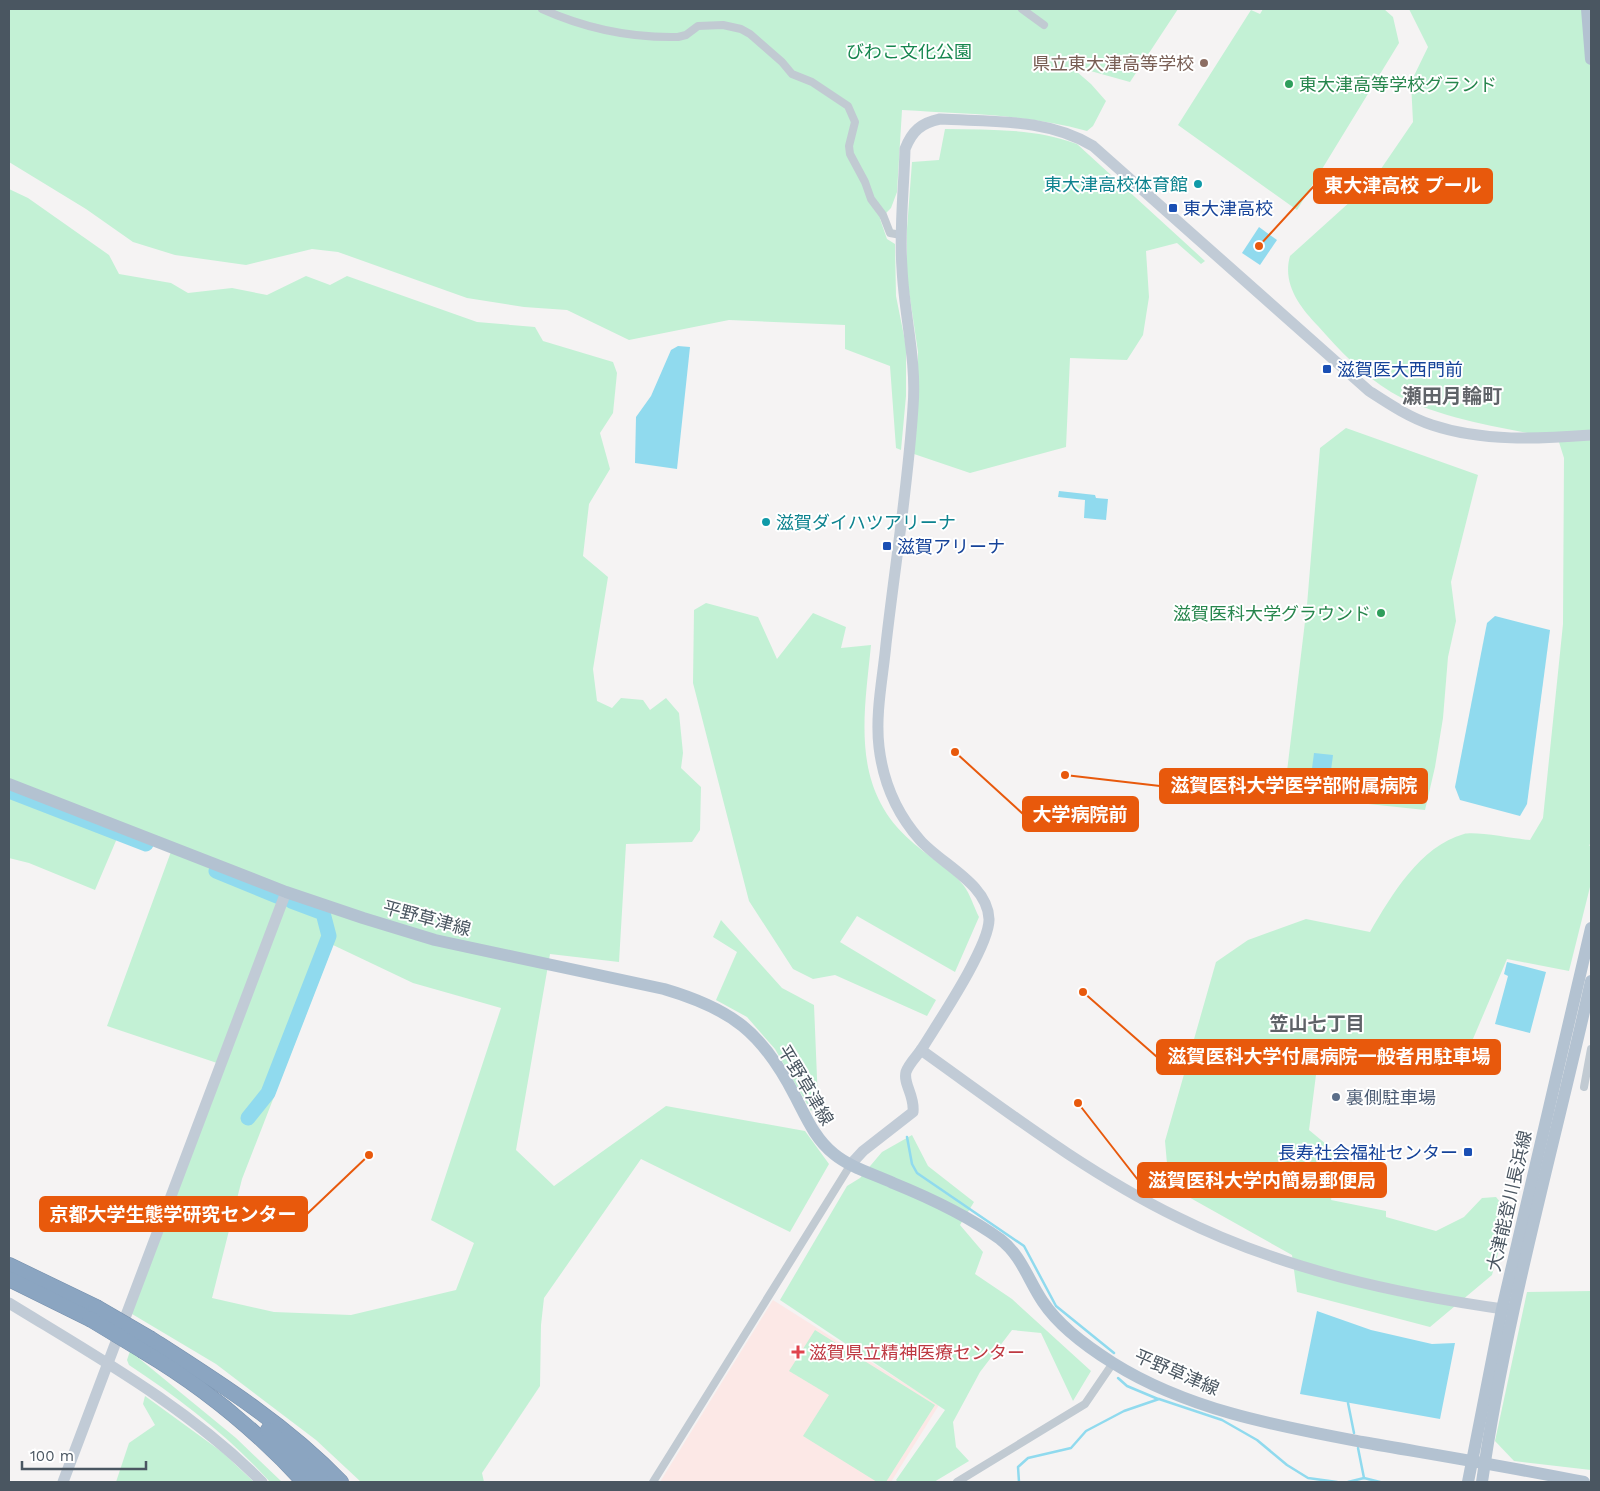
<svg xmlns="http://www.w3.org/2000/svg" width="1600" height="1491" font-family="'Work Sans','Noto Sans JP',sans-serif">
  <rect width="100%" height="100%" fill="#f5f3f3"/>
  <polygon fill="#fce8e6" points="773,1300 939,1405 891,1482 660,1482"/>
  <g fill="#c3f1d5" fill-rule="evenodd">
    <path d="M9 9H1178L1130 82 1069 65 1091 84 1106 101 1093 126 1087 131C1027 114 964 114 902 110L897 192 891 208 880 219 887 239 895 244 896 296 906 346V396L901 450 896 448 890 366 845 349V325L729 320 629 340 567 310 524 307 467 298 338 252 312 249 246 265 175 255 133 242 86 209 9 162Z"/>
    <polygon points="1263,9 1384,9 1393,17 1399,43 1297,210 1178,125 1251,10 1260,14"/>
    <path d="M1409 9H1591V844L1589 845 1591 847V883L1569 971 1507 959 1464 1060 1332 1051 1318 1059 1309 1130 1338 1154 1331 1200 1386 1211V1217L1436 1231 1464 1217 1482 1198 1496 1197 1509 1213 1492 1275 1430 1327 1297 1292 1292 1255 1169 1186 1165 1141 1216 962 1248 940 1306 919 1370 932C1391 896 1420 846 1464 834 1476 831 1515 839 1530 840L1543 818 1563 624 1564 458 1558 439C1506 428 1437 419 1391 392 1363 375 1340 351 1318 326 1300 307 1282 284 1290 256L1372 182 1413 122 1411 82 1428 47Z"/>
    <path d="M945 129C990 130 1035 128 1077 144L1205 261 1201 264 1177 243 1146 251 1149 297 1143 335 1127 360 1070 358 1066 447 970 473 914 454 918 407V352L907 278V229L912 162 939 160Z"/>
    <path d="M9 189 28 198 109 255 119 274 171 283 188 293 232 288 267 295 306 276 330 285 347 276 477 322 535 327 543 341 613 362 617 373 613 413 600 433 610 469 589 504 583 556 608 577 593 669 597 701 612 708 621 698 643 700 650 710 666 698 679 713 683 753 681 768 701 787 700 830 692 842 626 844 619 962 550 954 516 1150 554 1186 666 1106 805 1131 829 1164 790 1232 641 1159 544 1298 541 1325 540 1386 482 1473 484 1482H361L316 1440 216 1364 127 1311 220 1064 107 1026 172 849 121 829 95 890 29 863 9 858ZM333 945 413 983 501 1008 431 1220 474 1243 456 1290 351 1315 274 1312 212 1298 242 1179Z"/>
    <polygon points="1346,428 1478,475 1451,582 1456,621 1448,657 1443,718 1435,767 1425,810 1302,797 1285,788 1307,605 1320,448"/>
    <path d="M706 603 758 617 777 659 813 613 846 627 841 648 871 645C864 716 850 788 911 841 925 854 953 871 964 886 970 894 974 907 979 917L955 972 857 916 840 942 936 1000 927 1016 835 975 813 979 793 969 749 901 693 683 694 610Z"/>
    <polygon points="721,920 782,988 814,1005 818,1102 811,1111 775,1049 747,1017 716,1000 737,952 713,937"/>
    <polygon points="912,1135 928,1166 974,1202 960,1225 983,1252 975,1274 1012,1299 1091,1371 1073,1401 1041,1333 1012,1330 980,1372 953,1422 956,1447 969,1461 934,1482 898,1482 896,1480 945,1410 780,1300 847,1186 860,1178 882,1152"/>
    <polygon points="1591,1291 1591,1470 1514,1461 1495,1441 1527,1292"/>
    <polygon points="815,1330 935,1405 886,1482 877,1482 803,1436 829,1395 789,1371"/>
    <path d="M130 1351 236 1438 282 1482H270C230 1437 179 1398 129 1365L127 1360Z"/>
    <polygon points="145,1396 222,1452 254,1482 116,1482 129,1443 155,1425 143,1404"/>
  </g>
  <g fill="#90daee">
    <polygon points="1259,227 1277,240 1260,265 1242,253"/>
    <polygon points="678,346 690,347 677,469 635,463 636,417 651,396 671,350"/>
    <polygon points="1059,491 1095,495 1096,498 1108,499 1106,520 1084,518 1085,500 1058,497"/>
    <polygon points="1495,616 1550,630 1527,804 1520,816 1460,800 1455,787 1487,623"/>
    <polygon points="1314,753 1333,755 1329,786 1310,784"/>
    <polygon points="1507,962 1546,972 1530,1033 1495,1024 1508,976 1504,974"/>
    <polygon points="1317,1311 1371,1330 1432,1344 1455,1343 1440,1419 1300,1394"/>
  </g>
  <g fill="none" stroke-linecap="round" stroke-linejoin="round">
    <g stroke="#90daee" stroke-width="2.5">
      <polyline points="907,1137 912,1164 917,1173 1024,1246 1056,1306 1114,1353"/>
      <polyline points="1118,1378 1127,1386 1158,1399"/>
      <polyline points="1348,1403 1354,1433"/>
      <polyline points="1358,1448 1364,1478"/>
      <polyline points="1019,1482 1018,1467 1028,1458 1071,1448 1086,1431 1124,1411 1159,1399 1222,1420 1257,1440 1287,1465 1308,1478 1337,1482"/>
      <polyline points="1348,1482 1364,1478 1380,1482"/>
    </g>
    <g stroke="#90daee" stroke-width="15">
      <polyline points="9,791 146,844"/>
      <polyline points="216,871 277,896"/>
      <polyline points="248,1118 268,1093 329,936 323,913 291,901"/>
    </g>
    <g stroke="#7690ad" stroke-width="16">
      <g id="highway">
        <polyline points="9,1265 96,1307"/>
        <polyline points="9,1279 90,1319"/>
        <path d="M151 1339C218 1382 285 1424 341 1482"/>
        <path d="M143 1351C202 1386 258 1432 304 1482"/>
        <polyline points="268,1430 322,1482"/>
      </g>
    </g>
    <g stroke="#c1cad2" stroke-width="8">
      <path d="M542 9C584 28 632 38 678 37L686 35 698 26 723 25 741 29 750 34 782 62 792 74 812 82 848 106 855 122 849 146 850 154 865 182 871 199 883 215 890 233 901 235"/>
      <polyline points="1022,9 1044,25"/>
      <polyline points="1584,1087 1591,1049"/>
      <polyline points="653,1482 851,1164"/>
      <polyline points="957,1482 1085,1404 1113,1363"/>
    </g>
    <g stroke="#c1cbd6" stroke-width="11">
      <path d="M921 1050C1004 1109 1085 1172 1177 1217 1281 1269 1396 1294 1510 1310"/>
      <path d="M851 1164 863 1151 913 1112C915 1096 903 1084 906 1072 909 1063 919 1054 923 1047 939 1021 990 945 989 919 988 884 941 864 920 840 897 814 883 781 879 747 875 713 883 677 886 644 895 565 908 486 913 407 917 360 904 315 902 268 899 229 904 189 905 149 912 131 921 123 940 119 992 122 1047 118 1093 146L1369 391C1389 404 1410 418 1432 425 1483 442 1539 439 1591 435"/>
      <path d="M9 1303C97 1357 189 1408 262 1482"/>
      <polyline points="63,1482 286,892"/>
    </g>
    <g stroke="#b3c2d1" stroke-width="12">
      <polyline points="1587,9 1591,59"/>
      <path d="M9 784 286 892 363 918 435 940 664 989C732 1009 762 1032 795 1096 806 1117 815 1139 834 1154 851 1168 874 1174 893 1183 930 1198 968 1216 1000 1239 1022 1256 1028 1280 1043 1302 1059 1326 1089 1348 1113 1363 1188 1410 1277 1426 1362 1442 1436 1455 1510 1467 1584 1482"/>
      <polyline points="1468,1482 1502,1309 1591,928"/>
      <path d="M1482 1482C1506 1314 1554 1147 1591 981"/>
    </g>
    <use href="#highway" stroke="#8ba5c1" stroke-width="15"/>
    <g stroke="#7690ad" stroke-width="16" stroke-linecap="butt">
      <g id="highway-bridge">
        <polyline points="96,1307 151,1339"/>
        <polyline points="90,1319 143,1351"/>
      </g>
    </g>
    <use href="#highway-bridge" stroke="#8ba5c1" stroke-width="15"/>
  </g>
  <circle fill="#8d6e63" stroke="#fff" stroke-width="2" cx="1204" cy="63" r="5"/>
  <g fill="#2e9e5b" stroke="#fff" stroke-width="2">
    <circle cx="1289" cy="84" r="5"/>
    <circle cx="1381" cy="613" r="5"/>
  </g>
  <g fill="#0f9aa8" stroke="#fff" stroke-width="2">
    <circle cx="1198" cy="184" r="5"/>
    <circle cx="766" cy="522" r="5"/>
  </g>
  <g fill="#1a4fb4" stroke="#fff" stroke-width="2">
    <rect x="1168" y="203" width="10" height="10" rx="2.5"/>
    <rect x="1322" y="364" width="10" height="10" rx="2.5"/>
    <rect x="882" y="541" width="10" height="10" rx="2.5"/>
    <rect x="1463" y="1147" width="10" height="10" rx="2.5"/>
  </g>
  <circle fill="#5c6f8a" stroke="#fff" stroke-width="2" cx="1336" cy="1097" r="5"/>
  <path fill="#e0444e" stroke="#fff" stroke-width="2" d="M795.5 1344.5h5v5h5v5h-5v5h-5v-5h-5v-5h5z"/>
  <g text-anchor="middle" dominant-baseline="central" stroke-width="4" stroke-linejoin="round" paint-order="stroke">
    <g font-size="18" fill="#17864f" stroke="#fff">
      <text x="909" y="51">びわこ文化公園</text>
    </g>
    <g font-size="18" fill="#785e54" stroke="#fff" text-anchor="end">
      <text x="1194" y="63">県立東大津高等学校</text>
    </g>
    <g font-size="18" fill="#27864d" stroke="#fff" text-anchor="start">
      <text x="1299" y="84">東大津高等学校グランド</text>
      <text x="1371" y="613" text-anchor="end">滋賀医科大学グラウンド</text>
    </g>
    <g font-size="18" fill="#0d838f" stroke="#fff" text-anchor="end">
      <text x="1188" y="184">東大津高校体育館</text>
      <text x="776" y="522" text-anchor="start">滋賀ダイハツアリーナ</text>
    </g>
    <g font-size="18" fill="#164399" stroke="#fff" text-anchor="start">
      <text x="1183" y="208">東大津高校</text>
      <text x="1337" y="369">滋賀医大西門前</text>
      <text x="897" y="546">滋賀アリーナ</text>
      <text x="1458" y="1152" text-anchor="end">長寿社会福祉センター</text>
    </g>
    <g font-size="18" fill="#4a5661" stroke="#fff">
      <text transform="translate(427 918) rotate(15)">平野草津線</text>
      <text transform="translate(806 1085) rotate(59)">平野草津線</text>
      <text transform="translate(1509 1201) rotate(-77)">大津能登川長浜線</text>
      <text transform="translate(1177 1372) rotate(23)">平野草津線</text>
    </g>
    <g font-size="18" fill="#4e5e75" stroke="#fff" text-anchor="start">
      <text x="1346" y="1097">裏側駐車場</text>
    </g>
    <g font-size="18" fill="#be3a42" stroke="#fff" text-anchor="start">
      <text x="809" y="1352">滋賀県立精神医療センター</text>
    </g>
    <g font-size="19" font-weight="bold" fill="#5f6368" stroke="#fff">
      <text x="1317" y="1023">笠山七丁目</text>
    </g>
    <g font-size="20" font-weight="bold" fill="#5f6368" stroke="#fff">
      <text x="1452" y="396">瀬田月輪町</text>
    </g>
  </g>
  <path fill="none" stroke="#e8590c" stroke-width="2" d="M1259 246L1314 186M1065 775L1160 786M955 752L1023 814M1083 992L1157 1057M1078 1103L1138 1180M369 1155L307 1214"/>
  <g fill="#e8590c" stroke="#fff" stroke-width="2">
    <circle cx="1259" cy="246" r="5"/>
    <circle cx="1065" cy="775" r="5"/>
    <circle cx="955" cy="752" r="5"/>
    <circle cx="1083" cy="992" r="5"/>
    <circle cx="1078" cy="1103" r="5"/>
    <circle cx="369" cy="1155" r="5"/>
  </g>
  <g fill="#e8590c" stroke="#e8590c" stroke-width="2">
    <rect x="1314" y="169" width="178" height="34" rx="5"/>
    <rect x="1160" y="769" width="267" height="34" rx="5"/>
    <rect x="1023" y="797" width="115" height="34" rx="5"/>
    <rect x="1157" y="1040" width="343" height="34" rx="5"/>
    <rect x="1138" y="1163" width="248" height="34" rx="5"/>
    <rect x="40" y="1197" width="267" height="34" rx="5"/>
  </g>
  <g font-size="19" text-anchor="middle" font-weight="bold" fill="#fff">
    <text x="1403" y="192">東大津高校 プール</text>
    <text x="1294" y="792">滋賀医科大学医学部附属病院</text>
    <text x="1080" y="821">大学病院前</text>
    <text x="1329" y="1063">滋賀医科大学付属病院一般者用駐車場</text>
    <text x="1262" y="1187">滋賀医科大学内簡易郵便局</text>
    <text x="173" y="1221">京都大学生態学研究センター</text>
  </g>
  <rect width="1600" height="1491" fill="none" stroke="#4a5661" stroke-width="20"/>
  <path d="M22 1461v8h124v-8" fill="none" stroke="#4a5661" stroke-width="2.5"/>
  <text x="30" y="1461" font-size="15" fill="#4a5661" stroke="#ffffff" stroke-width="4" paint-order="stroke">100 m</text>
</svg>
